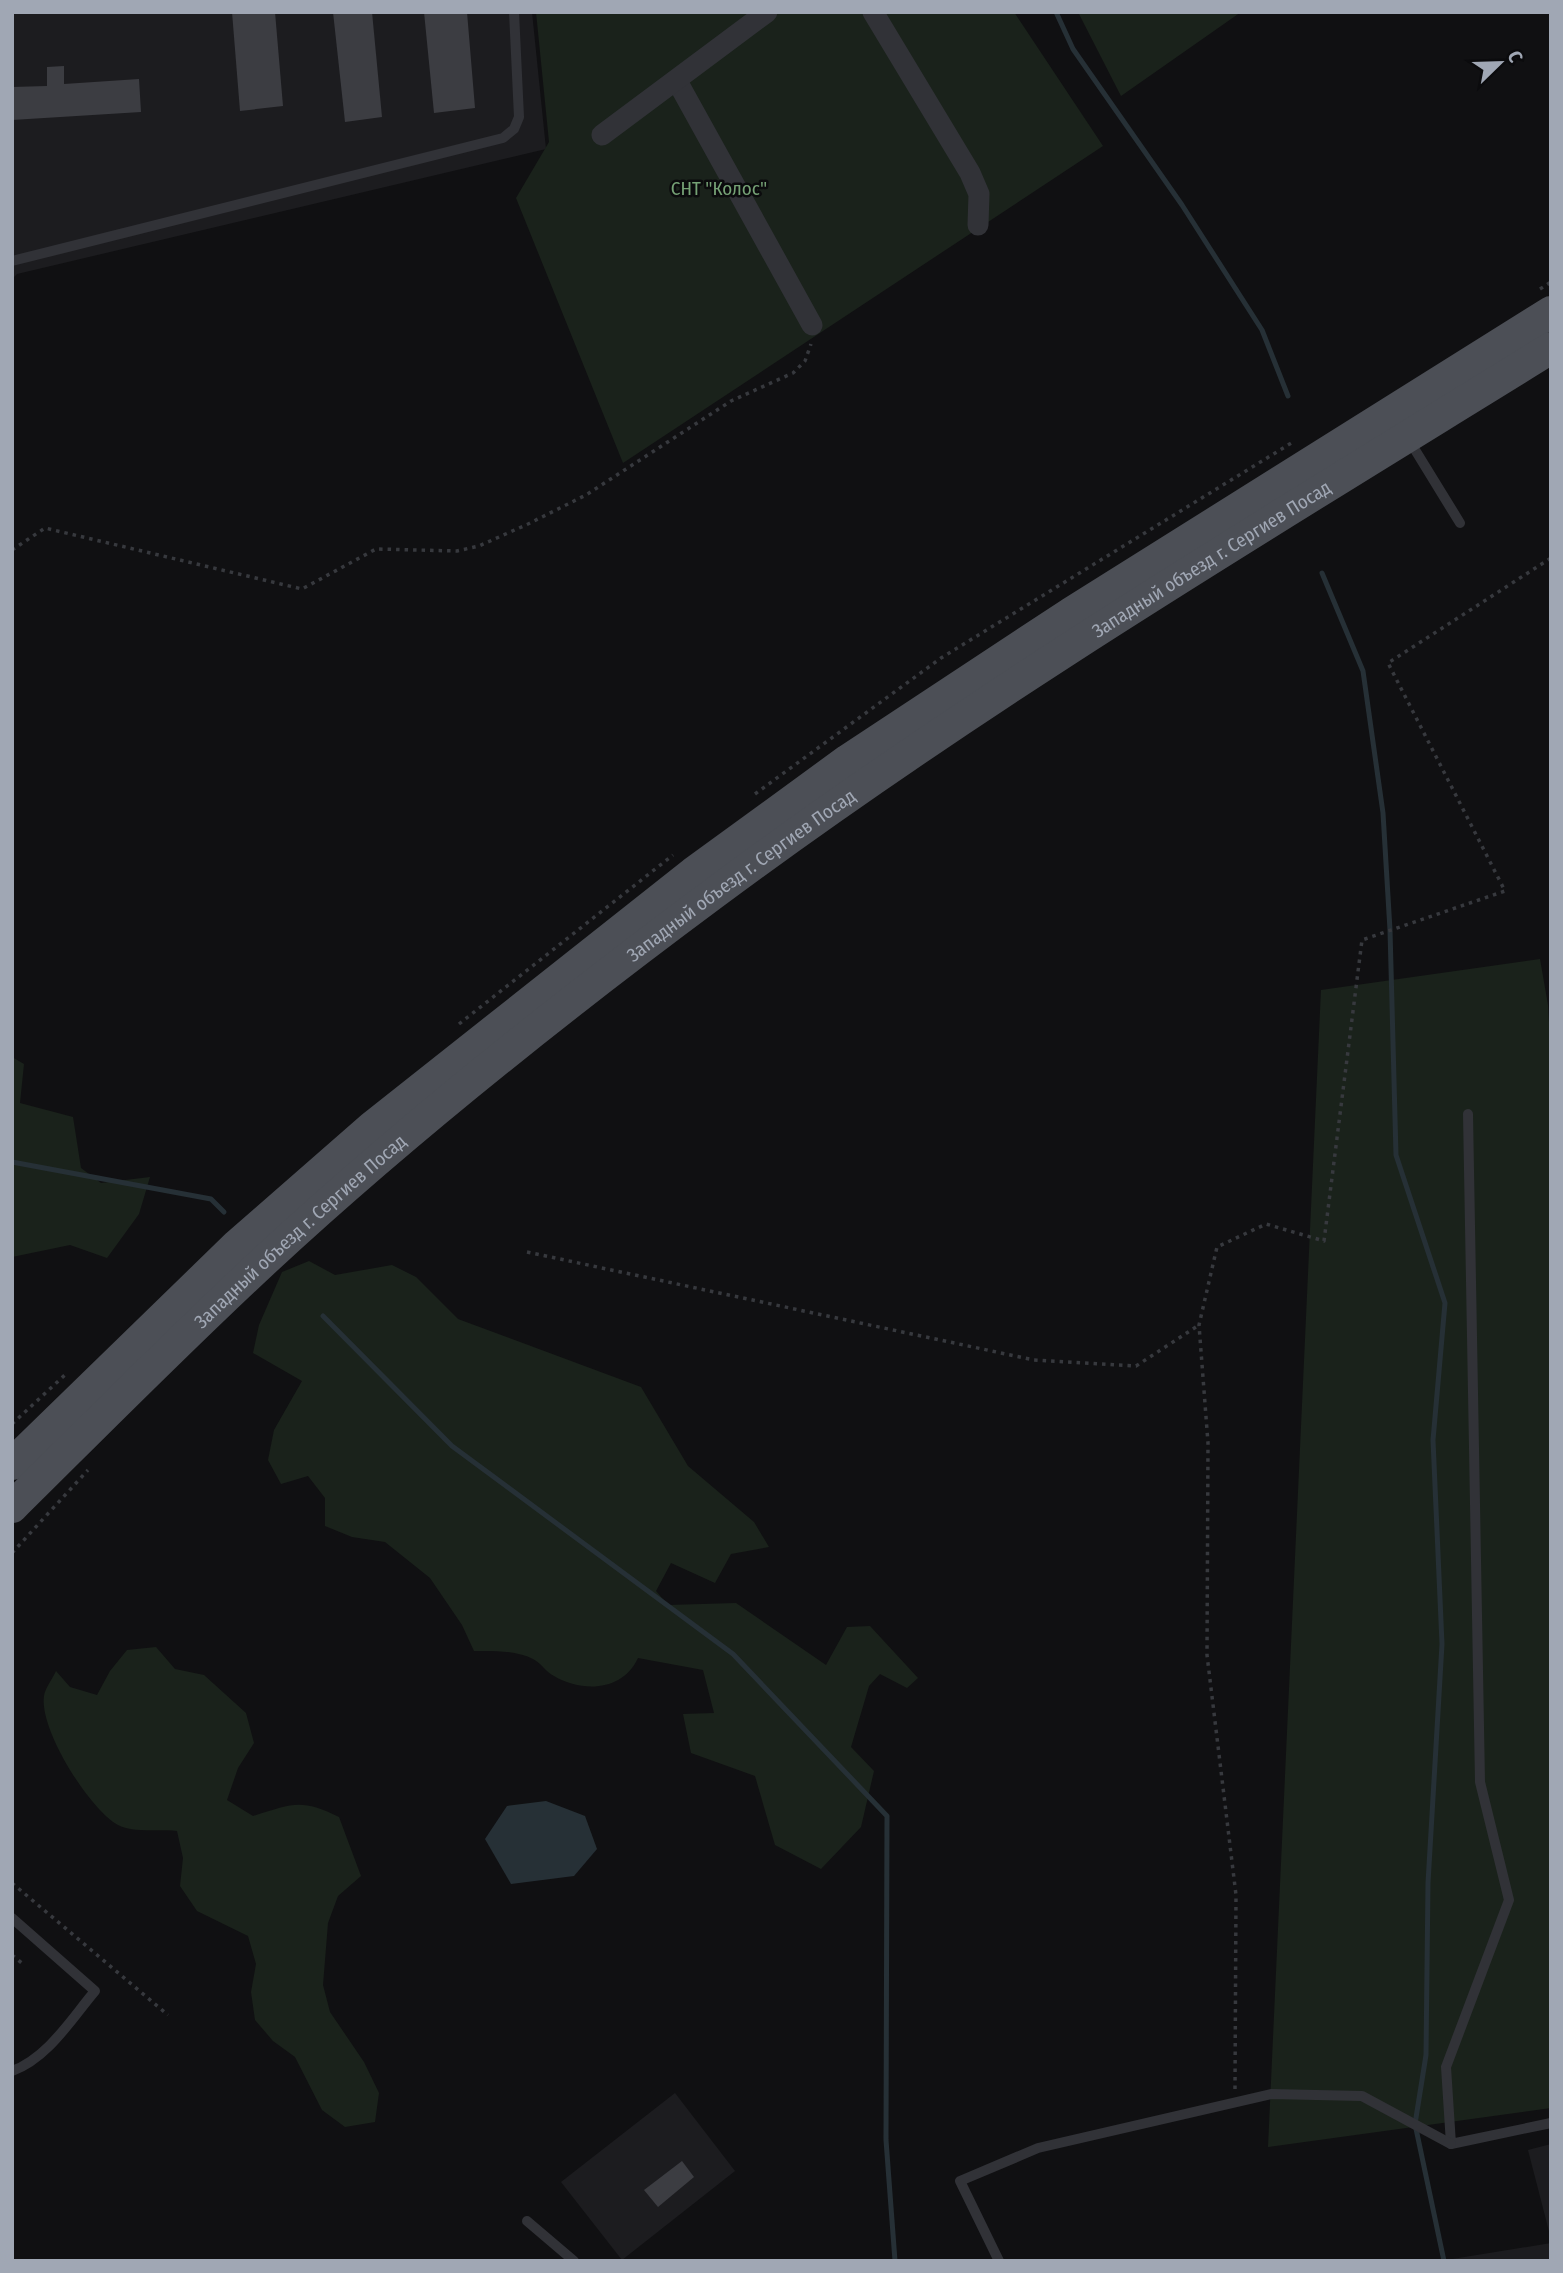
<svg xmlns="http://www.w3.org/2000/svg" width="1563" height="2273" font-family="'Fira Sans Condensed',sans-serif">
  <rect width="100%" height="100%" fill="#101012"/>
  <g fill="#1c1c1f">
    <polygon points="12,12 532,12 546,149 17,274 12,279"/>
    <polygon points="675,2093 735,2171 622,2260 561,2182"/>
    <polygon points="1551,2144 1551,2239 1528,2150"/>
    <polygon points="1551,2243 1551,2261 1440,2261"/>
  </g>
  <g fill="#1a221b">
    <polygon points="536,12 1014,12 1103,146 623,463 516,198 549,142"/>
    <polygon points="1078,12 1241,12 1121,96"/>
    <polygon points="1540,959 1548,1005 1551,1057 1551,2108 1268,2147 1321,990"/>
    <polygon points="12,1057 24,1064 20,1103 73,1117 81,1168 101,1183 150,1177 139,1214 107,1258 70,1245 12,1257"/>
    <path d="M309 1261 335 1275 392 1265 416 1277 458 1319 641 1387 688 1466 754 1522 769 1547 731 1554 715 1583 671 1563 656 1591 668 1605 736 1603 826 1665 847 1627 870 1626 918 1678 907 1688 880 1674 869 1686 851 1747 874 1771 861 1827 821 1869 775 1845 755 1776 691 1753 683 1714 714 1713 703 1670 638 1658C623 1691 583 1693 554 1676 546 1672 541 1663 533 1659 515 1650 493 1651 474 1651L462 1625 430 1578 385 1542 352 1537 325 1526V1498L308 1476 281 1484 268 1460 274 1430 302 1381 253 1353 259 1325 282 1272Z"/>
    <path d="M156 1647 175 1669 204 1675 246 1713 254 1743 238 1768 227 1800 253 1816C293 1804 300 1798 339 1817L361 1876 338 1896 328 1923 323 1985 330 2012 364 2062 379 2093 375 2122 345 2127 322 2110 295 2057 273 2041 255 2020 251 1992 256 1964 248 1936 197 1911 180 1886 183 1858 177 1831C160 1829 132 1833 118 1825 89 1809 39 1729 44 1696 45 1688 53 1678 56 1671L70 1687 97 1695 110 1671 127 1650Z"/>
  </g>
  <polygon fill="#263036" points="546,1801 585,1816 597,1849 574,1876 511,1884 485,1839 507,1806"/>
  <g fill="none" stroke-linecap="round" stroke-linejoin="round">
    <g stroke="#263036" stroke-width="5">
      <polyline points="1056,12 1073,49 1182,205 1262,330 1288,396"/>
      <polyline points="1322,573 1363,671 1383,813 1390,930 1396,1155 1445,1303 1433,1440 1442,1644 1428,1883 1426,2055 1415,2124 1444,2261"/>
      <polyline points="12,1162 211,1199 224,1212"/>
      <polyline points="323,1316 452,1446 733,1654 887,1816 886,2140 895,2261"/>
    </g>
  </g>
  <g fill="#3c3d42">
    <polygon points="232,12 275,12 283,106 240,111"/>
    <polygon points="333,12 372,12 382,117 345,122"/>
    <polygon points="424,12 467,12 475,108 434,113"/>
    <polygon points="64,66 64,84 139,79 141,112 12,120 12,87 47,86 47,67"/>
    <polygon points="682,2161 694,2177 658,2207 644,2190"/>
  </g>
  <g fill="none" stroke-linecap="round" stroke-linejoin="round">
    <g stroke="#37393e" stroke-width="3.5" stroke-dasharray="3.5 5" stroke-linecap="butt">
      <polyline points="1540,289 1551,282"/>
      <polyline points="12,550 45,528 302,589 376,549 457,551 479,546 528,524 586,495 731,401 793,373 805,361 811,344"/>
      <polyline points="755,794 941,658 1293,442"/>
      <polyline points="459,1024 673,855"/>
      <polyline points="527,1252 1034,1360 1136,1366 1199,1325"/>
      <polyline points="12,1424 67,1373"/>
      <polyline points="12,1553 88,1470"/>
      <polyline points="12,1883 168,2015"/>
      <polyline points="12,1955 23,1964"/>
      <polyline points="1235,2089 1236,1895 1207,1655 1208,1443 1199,1325 1217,1247 1266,1224 1324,1241 1362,940 1505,891 1388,663 1551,558"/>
    </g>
    <g stroke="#313237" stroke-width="10">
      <polyline points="12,261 503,138 514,129 519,117 514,12"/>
      <polyline points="1409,440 1460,523"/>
      <polyline points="1468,1114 1480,1782 1509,1900 1446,2067 1451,2144 1551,2123"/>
      <path d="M12 1918 95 1991C72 2018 48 2058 12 2071"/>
      <polyline points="527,2221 574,2261"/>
      <polyline points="999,2261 960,2181 1038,2148 1271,2094 1362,2096 1451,2144"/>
    </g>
    <g stroke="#313237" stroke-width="21">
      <polyline points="873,12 970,173 979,194 978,225"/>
      <polyline points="677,81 812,325"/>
      <polyline points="602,135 767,12"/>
    </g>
    <g stroke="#4c4f56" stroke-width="32">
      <polyline points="12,1464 237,1245 372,1127 693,873 848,760 1071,613 1551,312"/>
      <path id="s1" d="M12 1507C95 1425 177 1342 262 1263 404 1131 558 1009 713 894 980 695 1268 523 1551 348"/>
    </g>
  </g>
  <g text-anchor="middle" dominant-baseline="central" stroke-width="5" stroke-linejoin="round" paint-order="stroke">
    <g font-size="19" fill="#75a175" stroke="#0b0b0d">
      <text x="719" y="188">СНТ "Колос"</text>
    </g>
    <g font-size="19" fill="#a0a7b4" stroke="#0b0b0d">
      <text stroke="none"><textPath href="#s1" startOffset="1533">Западный объезд г. Сергиев Посад</textPath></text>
      <text stroke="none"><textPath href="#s1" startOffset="966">Западный объезд г. Сергиев Посад</textPath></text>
      <text stroke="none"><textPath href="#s1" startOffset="399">Западный объезд г. Сергиев Посад</textPath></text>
    </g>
  </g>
  <rect width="1563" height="2273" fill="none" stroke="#a0a7b4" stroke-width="28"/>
  <g transform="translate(1500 63) rotate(67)" stroke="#0b0b0d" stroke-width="5" paint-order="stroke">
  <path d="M0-5L12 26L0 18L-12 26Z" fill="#a0a7b4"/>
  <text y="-10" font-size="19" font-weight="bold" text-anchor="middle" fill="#a0a7b4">С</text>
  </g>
</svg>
